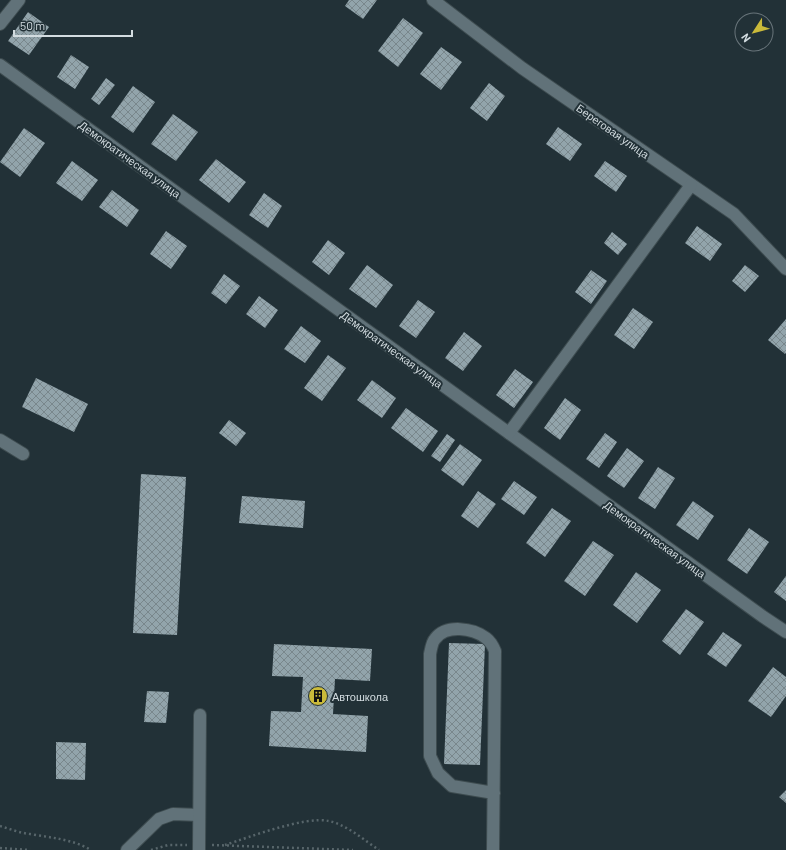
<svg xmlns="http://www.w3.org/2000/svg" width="786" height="850" font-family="Barlow,sans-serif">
  <defs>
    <pattern id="building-cross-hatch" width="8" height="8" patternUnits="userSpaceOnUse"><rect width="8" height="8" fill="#92a4ab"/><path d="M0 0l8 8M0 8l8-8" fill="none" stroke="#79878c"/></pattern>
  </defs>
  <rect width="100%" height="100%" fill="#223137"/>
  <g fill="url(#building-cross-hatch)">
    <polygon points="349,0 377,0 363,19 345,6"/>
    <polygon points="28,12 49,27 29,55 8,41"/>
    <polygon points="403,18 423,33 398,67 378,51"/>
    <polygon points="441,47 462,62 441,90 420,74"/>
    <polygon points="71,55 89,67 75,89 57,77"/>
    <polygon points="106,78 115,85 99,105 91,99"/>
    <polygon points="489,83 505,96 487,121 470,108"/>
    <polygon points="133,86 155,102 133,133 111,117"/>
    <polygon points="173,114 198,132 176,161 151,144"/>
    <polygon points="558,127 582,144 570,161 546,144"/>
    <polygon points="24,128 45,143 20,177 0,162"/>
    <polygon points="216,159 246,182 229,203 199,180"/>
    <polygon points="72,161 98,180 82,201 56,183"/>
    <polygon points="605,161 627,176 616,192 594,176"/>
    <polygon points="112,190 139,210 127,227 99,207"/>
    <polygon points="264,193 282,206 268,228 249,215"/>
    <polygon points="697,226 722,244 710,261 685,243"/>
    <polygon points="166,231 187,246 171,269 150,254"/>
    <polygon points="612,232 627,244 618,255 604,243"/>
    <polygon points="328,240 345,253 329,275 312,262"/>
    <polygon points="367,265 393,285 376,308 349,289"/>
    <polygon points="745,265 759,276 745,292 732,281"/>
    <polygon points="591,270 607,281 591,304 575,292"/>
    <polygon points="224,274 240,286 226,304 211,293"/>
    <polygon points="259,296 278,310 265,328 246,314"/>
    <polygon points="418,300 435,312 416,338 399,326"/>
    <polygon points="633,308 653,322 634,349 614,335"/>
    <polygon points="786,319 786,353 785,354 768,340"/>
    <polygon points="301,326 321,341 305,363 284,349"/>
    <polygon points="464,332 482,346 463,371 445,358"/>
    <polygon points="328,355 346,368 322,401 304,388"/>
    <polygon points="515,369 533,382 514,408 496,395"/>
    <polygon points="36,378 88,404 74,432 22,407"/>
    <polygon points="372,380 396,398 382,418 357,400"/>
    <polygon points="565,398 581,410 560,440 544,428"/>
    <polygon points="406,408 438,431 423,452 391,428"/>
    <polygon points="229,420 246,433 236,446 219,433"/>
    <polygon points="605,433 617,442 599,468 586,459"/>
    <polygon points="447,434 455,440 440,462 431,456"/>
    <polygon points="460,444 482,460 463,486 441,470"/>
    <polygon points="627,448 644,461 624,488 607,476"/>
    <polygon points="658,467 675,478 655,509 638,498"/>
    <polygon points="141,474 186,477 177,635 133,633"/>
    <polygon points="514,481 537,497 524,515 501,499"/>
    <polygon points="478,491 496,504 478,528 461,516"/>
    <polygon points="242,496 305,501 303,528 239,523"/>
    <polygon points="693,501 714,516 698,540 676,525"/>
    <polygon points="552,508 571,521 545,557 526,543"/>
    <polygon points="749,528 769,542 747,574 727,560"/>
    <polygon points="593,541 614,555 585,596 564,581"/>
    <polygon points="636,572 661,590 637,623 613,605"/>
    <polygon points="786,576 786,601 774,592"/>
    <polygon points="686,609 704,622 680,655 662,641"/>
    <polygon points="723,632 742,645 726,667 707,654"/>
    <polygon points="449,643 485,644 480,765 444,764"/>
    <polygon points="274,644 372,649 370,681 335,679 333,714 368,716 366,752 269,746 271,711 301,712 303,677 272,676"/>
    <polygon points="773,667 786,677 786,696 771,717 748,701"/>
    <polygon points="147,691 169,692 166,723 144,722"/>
    <polygon points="56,742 86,743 85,780 56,779"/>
    <polygon points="786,790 786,803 779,797"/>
  </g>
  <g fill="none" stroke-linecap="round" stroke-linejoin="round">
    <g stroke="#3e4c50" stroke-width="14">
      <g id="minor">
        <polyline points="433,0 522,68 734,214 786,269"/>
        <polyline points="0,24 19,0"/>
        <polyline points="0,65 762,616 786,632"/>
        <polyline points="509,433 691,185"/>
        <polyline points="0,440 23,454"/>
        <polyline points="127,850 159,819 173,814 199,815"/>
        <polyline points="199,850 200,715"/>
        <path d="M493 850 495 651C493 646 490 641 486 638 473 628 446 624 435 639 432 642 431 649 430 654V756L438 773 452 786 494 793"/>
      </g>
    </g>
    <g stroke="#57656a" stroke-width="2.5" stroke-dasharray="2 3" stroke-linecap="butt">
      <path d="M0 826C10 829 20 833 30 834 52 838 72 839 91 850"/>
      <polyline points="212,845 353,850"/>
      <path d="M225 845C250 837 304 816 329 821 347 825 364 840 379 850"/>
      <polyline points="0,848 30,850"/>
      <polyline points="151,850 168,845 187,845"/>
    </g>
    <use href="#minor" stroke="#617279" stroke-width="12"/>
  </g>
  <defs>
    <g id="building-disc" transform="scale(1)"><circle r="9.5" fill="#caba3a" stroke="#223137"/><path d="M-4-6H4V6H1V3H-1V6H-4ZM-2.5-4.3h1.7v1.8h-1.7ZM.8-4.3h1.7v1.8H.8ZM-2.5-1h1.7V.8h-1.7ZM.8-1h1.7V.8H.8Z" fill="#111"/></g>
  </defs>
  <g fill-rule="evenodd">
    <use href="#building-disc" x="318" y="696"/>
  </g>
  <g text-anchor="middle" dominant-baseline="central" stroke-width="4" stroke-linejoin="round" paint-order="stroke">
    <g font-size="11" fill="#d3dce0" stroke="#223137">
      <text transform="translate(613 131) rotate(35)">Береговая улица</text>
      <text transform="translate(130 159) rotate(36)">Демократическая улица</text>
      <text transform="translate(392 349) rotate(36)">Демократическая улица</text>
      <text transform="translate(655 539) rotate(36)">Демократическая улица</text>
    </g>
    <g font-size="11" fill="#d3dce0" stroke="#223137" text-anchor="start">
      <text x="332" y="696">Автошкола</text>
    </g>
  </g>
  <g transform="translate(754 32) rotate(234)"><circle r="19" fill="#223137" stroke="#69757b"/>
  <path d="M0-3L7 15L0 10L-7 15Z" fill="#caba3a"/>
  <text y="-6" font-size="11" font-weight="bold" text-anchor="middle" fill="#d3dce0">N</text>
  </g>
  <path d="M14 30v6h118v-6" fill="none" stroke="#d3dce0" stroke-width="2"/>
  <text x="20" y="30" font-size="12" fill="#d3dce0" stroke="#223137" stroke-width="3" paint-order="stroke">50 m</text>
</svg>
